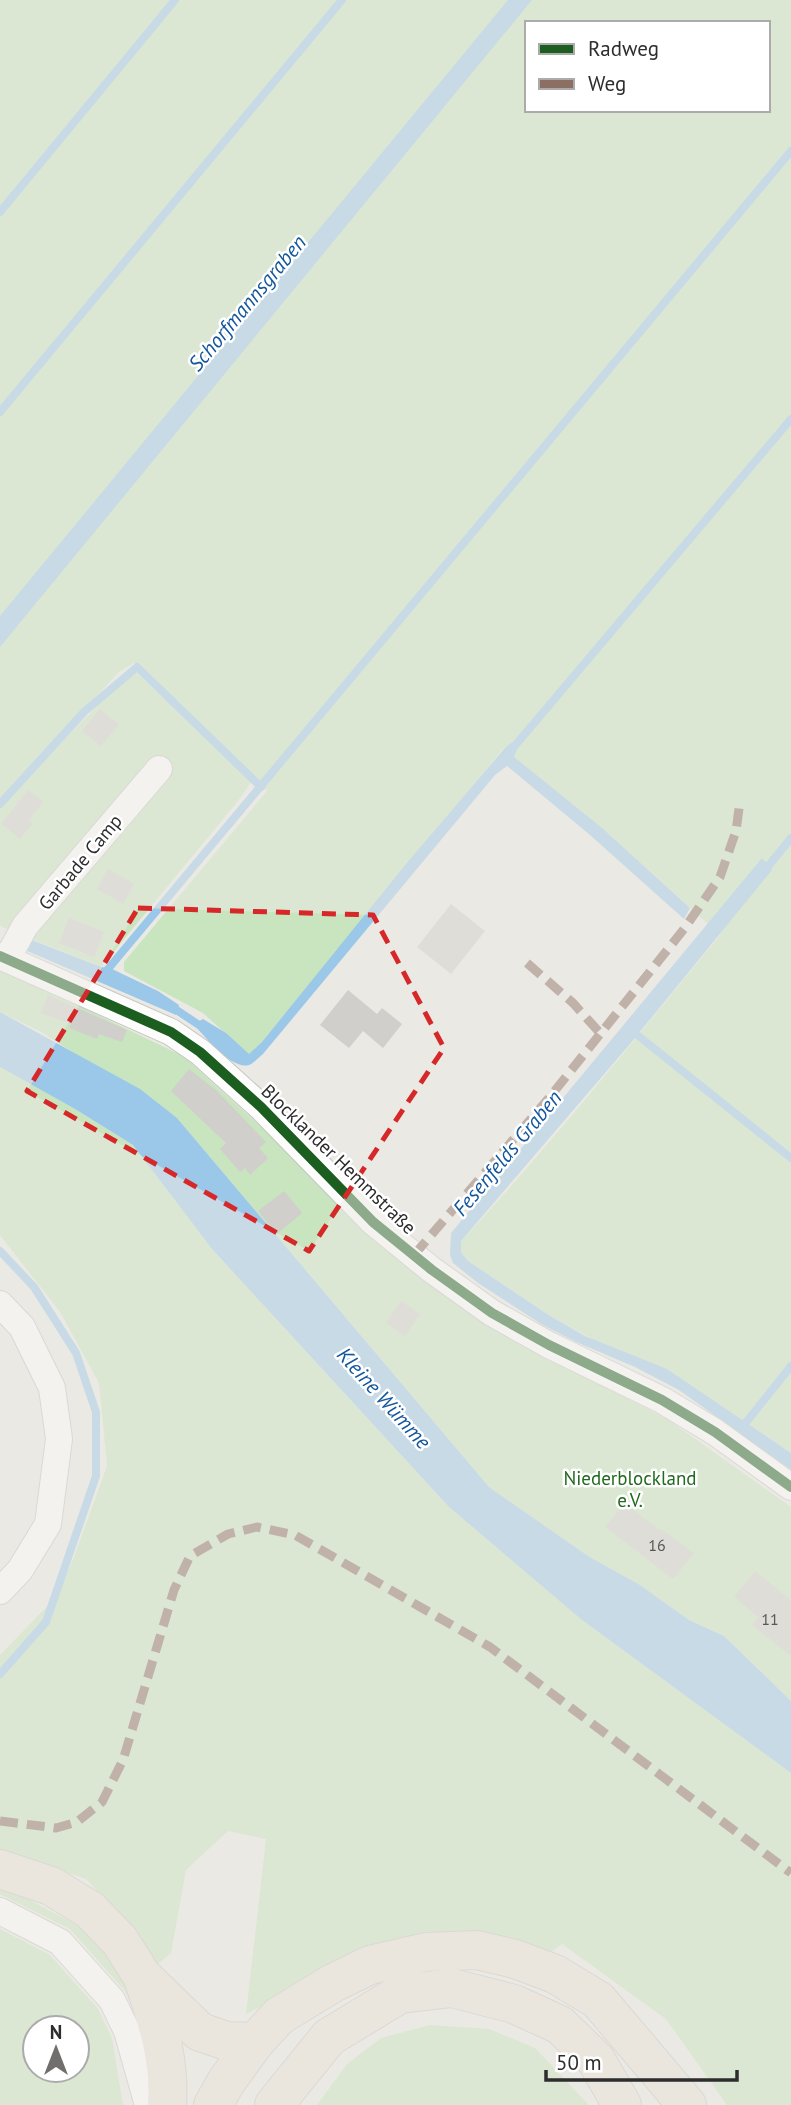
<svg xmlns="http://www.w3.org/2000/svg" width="791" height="2105" font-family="'PT Sans',sans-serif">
  <rect width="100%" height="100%" fill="#ebe9e4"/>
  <g fill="#c8e5bf" fill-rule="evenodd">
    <path d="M0 0H791V1453L768 1437 547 1314 468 1261 461 1252V1241C552 1144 635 1038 720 935L601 827 503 749 262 1042 249 1055 203 1013 124 971V962L267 791 254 776 134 663 119 672 0 800ZM527 23H768V110H527Z"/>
    <polygon points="137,673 252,781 238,801 101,967 0,926 0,810 20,784 129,674"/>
    <polygon points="0,968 183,1056 291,1154 526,1346 667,1419 791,1507 791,1701 724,1636 689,1620 640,1585 588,1556 489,1487 177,1118 41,1032 0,1012"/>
    <polygon points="0,1067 75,1109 133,1145 212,1249 449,1507 582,1620 791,1773 791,2105 727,2105 666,2019 562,1944 547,1955 483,1937 284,1996 246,2014 266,1839 228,1831 186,1870 171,1953 157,1965 136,1933 86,1879 0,1850 0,1655 56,1597 74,1557 107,1466 99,1383 60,1312 0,1235"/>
    <polygon points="0,1890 17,1893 82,1928 113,1960 132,1987 141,2024 125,1991 70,1929 0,1894"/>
    <path d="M0 1929 50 1955 98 2009 112 2038 123 2105H0ZM35 2028H77V2070H35Z"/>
    <polygon points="430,2025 489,2029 535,2048 589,2105 317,2105 347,2064 381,2038"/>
  </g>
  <g fill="#9bc8e9">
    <polygon points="508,0 532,0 0,647 0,616"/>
    <path d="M512 742 517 749 514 757 601 827 690 908 684 919 590 835 507 766 495 775 263 1054C259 1057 254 1063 249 1065 232 1070 206 1038 196 1027L197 1022 203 1019 226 1033 249 1054 262 1042 406 864 504 749Z"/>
    <polygon points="762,858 772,870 630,1044 461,1241 461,1252 468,1261 547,1314 585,1336 667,1369 791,1453 791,1470 679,1390 635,1367 576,1342 541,1324 478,1283 453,1263 450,1255 451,1233"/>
    <polygon points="32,940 101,967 110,968 158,991 179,1005 176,1015 25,950"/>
    <polygon points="0,1012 140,1089 177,1118 489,1487 588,1556 640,1585 689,1620 724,1636 791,1701 791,1773 582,1620 449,1507 212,1249 133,1145 75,1109 0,1067"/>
  </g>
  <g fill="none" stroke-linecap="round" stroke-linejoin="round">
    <g stroke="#9bc8e9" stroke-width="8">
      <polyline points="0,212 175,0"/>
      <polyline points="0,412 342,0"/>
      <polyline points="508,754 791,419"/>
      <polyline points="0,804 84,712 137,667 261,787"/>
      <polyline points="762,874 791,838"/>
      <polyline points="103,975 791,151"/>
      <polyline points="169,1005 205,1029"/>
      <polyline points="631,1030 791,1158"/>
      <polyline points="0,1251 34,1287 76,1353 96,1412 96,1476 46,1622 0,1674"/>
      <polyline points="744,1425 791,1366"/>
    </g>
  </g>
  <g fill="#d0cfcb">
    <polygon points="100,709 119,725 101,746 82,731"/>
    <polygon points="28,790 43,802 29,820 33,823 20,839 1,824"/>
    <polygon points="108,869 134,884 123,904 97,889"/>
    <polygon points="451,904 485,931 451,974 417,947"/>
    <polygon points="69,918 104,932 94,957 59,943"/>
    <polygon points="348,990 377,1014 382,1008 402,1024 383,1048 363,1031 349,1048 320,1025"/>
    <polygon points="48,995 127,1030 122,1042 99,1034 97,1039 69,1028 71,1024 41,1013"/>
    <polygon points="189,1069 217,1091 266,1142 259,1148 268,1158 250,1175 245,1168 240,1172 220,1149 226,1143 171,1091"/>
    <polygon points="284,1191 302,1213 277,1234 258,1211"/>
    <polygon points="401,1301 420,1314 405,1336 386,1323"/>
    <polygon points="625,1503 659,1530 660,1528 694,1553 673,1579 605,1527"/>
    <polygon points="755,1571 791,1600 791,1656 752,1625 758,1617 734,1597"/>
  </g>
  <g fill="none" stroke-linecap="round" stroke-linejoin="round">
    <g stroke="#c5c4c4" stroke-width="28">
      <g id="minor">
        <polyline points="0,956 171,1032 200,1052 261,1107 373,1222 432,1270 492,1313 549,1345 662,1400 715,1432 791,1487"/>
        <polyline points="7,959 25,926 159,769"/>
        <polyline points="0,1304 22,1327 52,1388 59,1439 48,1524 20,1570 0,1591"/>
        <polyline points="0,1911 60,1942 112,2000 127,2031 148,2105"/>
      </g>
    </g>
    <g stroke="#c6c5c3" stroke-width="40">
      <g id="highway">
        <polyline points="0,1869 51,1886 90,1910 120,1941 142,1976 200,2032 227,2041 255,2042"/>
        <path d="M144 1981C158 2024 170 2059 167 2105"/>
        <polyline points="213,2105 226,2082 255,2042 279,2016 333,1983 370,1965 426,1952 477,1950 515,1959 555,1974 598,2000 687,2105"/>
        <polyline points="274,2105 329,2037 400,1994 452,1988 514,2004 560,2025 596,2060 622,2105"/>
      </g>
    </g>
    <use href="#minor" stroke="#fcfcfb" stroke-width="26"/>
    <use href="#highway" stroke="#e9e1d6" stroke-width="38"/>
    <g stroke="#8d6e63" stroke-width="9" stroke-dasharray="18 9" stroke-linecap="butt">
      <polyline points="527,963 573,1003 600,1033"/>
      <polyline points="414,1255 549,1098 684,929 720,877 736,831 740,801"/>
      <polyline points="0,1821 56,1828 77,1822 102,1802 123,1760 174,1590 190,1556 228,1534 257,1527 295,1535 490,1647 791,1873"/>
    </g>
    <g stroke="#fff" stroke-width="15">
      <polyline id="cycleway" points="0,956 171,1032 200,1052 261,1107 373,1222 432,1270 492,1313 549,1345 662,1400 715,1432 791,1487"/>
    </g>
    <use href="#cycleway" stroke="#1b5e20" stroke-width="10"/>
  </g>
  <path d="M0 0H791V2105H0ZM138 908 373 915 444 1048 309 1251 27 1091Z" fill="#ebe9e4" fill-opacity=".55" fill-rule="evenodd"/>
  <path fill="none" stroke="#d62828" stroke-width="5" stroke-dasharray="14 9" stroke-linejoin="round" d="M138 908 373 915 444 1048 309 1251 27 1091Z"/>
  <g text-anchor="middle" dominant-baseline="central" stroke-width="5" stroke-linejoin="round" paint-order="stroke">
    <g font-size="16" fill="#585756">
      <text x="657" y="1545">16</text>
      <text x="770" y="1619">11</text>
    </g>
    <g font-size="19" fill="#2d2d2d" stroke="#fff">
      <text transform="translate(80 862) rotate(-50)">Garbade Camp</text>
      <text transform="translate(339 1159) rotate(44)">Blocklander Hemmstraße</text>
    </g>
    <g font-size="19" fill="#216a1e" stroke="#fff">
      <text x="630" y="1478">Niederblockland<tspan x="630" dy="22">e.V.</tspan></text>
    </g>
    <g font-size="21" font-style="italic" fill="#13569c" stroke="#fff">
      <text transform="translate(247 303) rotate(-50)">Schorfmannsgraben</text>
      <text transform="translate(507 1153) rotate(-50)">Fesenfelds Graben</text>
      <text transform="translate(384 1398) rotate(48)">Kleine Wümme</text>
    </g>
  </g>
  <rect x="525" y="21" width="245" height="91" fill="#ffffff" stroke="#ababab" stroke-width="2"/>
  <rect x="539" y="44" width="35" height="10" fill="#1b5e20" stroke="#ababab" stroke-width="2"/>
  <text x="588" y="56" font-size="21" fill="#2d2d2d">Radweg</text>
  <rect x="539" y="79" width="35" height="10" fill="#8d6e63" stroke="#ababab" stroke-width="2"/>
  <text x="588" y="91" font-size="21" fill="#2d2d2d">Weg</text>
  <g transform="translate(56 2049)"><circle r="33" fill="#ffffff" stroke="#ababab" stroke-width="2"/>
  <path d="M0-5L12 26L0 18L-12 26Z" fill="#706f6d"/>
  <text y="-10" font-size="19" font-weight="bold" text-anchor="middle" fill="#2d2d2d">N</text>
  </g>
  <path d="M546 2070v10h191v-10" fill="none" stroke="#2d2d2d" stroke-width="3.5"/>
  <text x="556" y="2070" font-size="21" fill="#2d2d2d" stroke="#ffffff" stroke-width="5" paint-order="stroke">50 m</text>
</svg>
